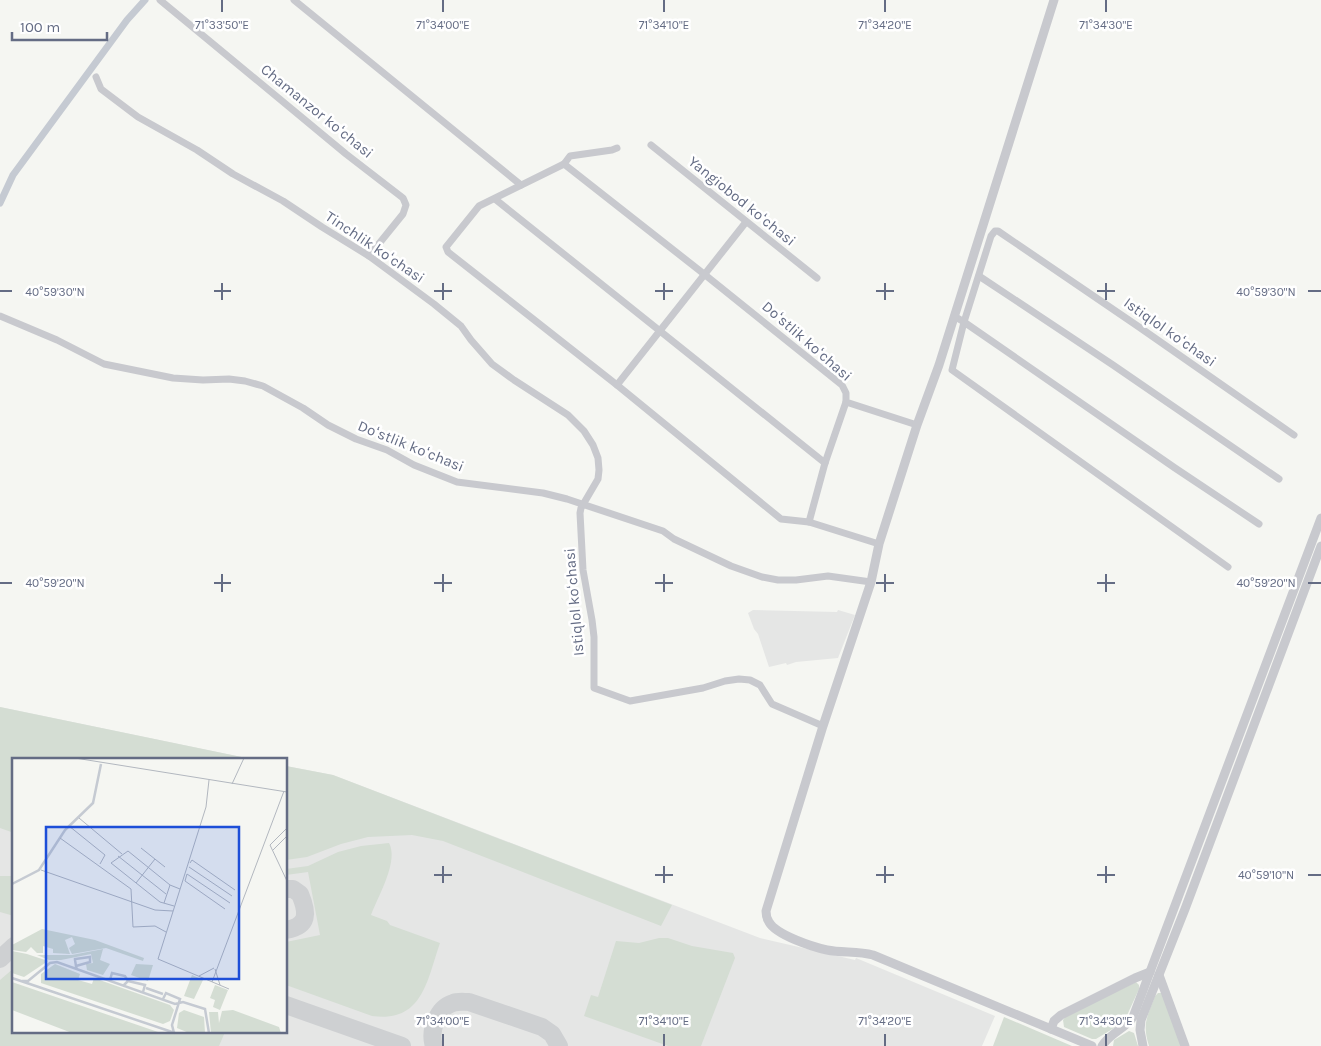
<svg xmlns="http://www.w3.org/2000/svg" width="1321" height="1046" font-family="Karla,sans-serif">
  <rect width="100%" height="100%" fill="#f5f6f2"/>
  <g fill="#e5e6e5">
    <polygon points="753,610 837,612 838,610 855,615 838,658 796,662 787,665 786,663 769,667 758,634 754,629 748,613"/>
    <polygon points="0,707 256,760 14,760 14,1032 286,1032 286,766 333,775 760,938 855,960 856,958 995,1016 982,1046 0,1046"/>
  </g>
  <g fill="#d4ddd3">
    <polygon points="0,707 256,760 14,760 14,833 0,828"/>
    <polygon points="286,766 333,775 672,905 661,926 443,841 412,835 368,837 341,844 307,857 286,860"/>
    <path d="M389 843C399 861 378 896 371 915L387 921 390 925 440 943C427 980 423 1023 372 1016L286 985V942L320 935 308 872 286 875V869L308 866 338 852 361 846Z"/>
    <polygon points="0,876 14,876 14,916 0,912"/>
    <polygon points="659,938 668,938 692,946 733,953 735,958 701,1046 668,1046 584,1016 591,995 598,997 616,941 639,943"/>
    <polygon points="14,968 14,1032 225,1032 219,1046 0,1046 0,980"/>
    <polygon points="1136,982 1139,985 1139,989 1124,1022 1096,1039 1092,1039 1064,1027 1063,1020 1066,1016"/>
    <path d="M1158 993H1162L1182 1046H1149C1142 1023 1147 1018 1155 996Z"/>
    <polygon points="1004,1017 1072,1046 993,1046"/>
    <polygon points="1129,1031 1134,1033 1138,1046 1113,1046 1114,1040"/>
  </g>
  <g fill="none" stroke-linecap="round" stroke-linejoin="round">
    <polyline stroke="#c5cad2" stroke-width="7" points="0,203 13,175 127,20 145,0"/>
    <g stroke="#ced0d2" stroke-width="18">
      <path d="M286 889H293L300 894C308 913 309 926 286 930"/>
      <polyline points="0,959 14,946"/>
      <polyline points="286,1005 402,1046"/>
      <path d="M434 1046C429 1031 437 1008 453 1003 458 1001 464 1002 469 1002L542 1027 552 1034 559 1046"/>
    </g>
    <g stroke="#c8c9ce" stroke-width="7">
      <polyline points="160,0 346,154 403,198 406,205 403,214 369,256"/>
      <polyline points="294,0 521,185"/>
      <polyline points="96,77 101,89 138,117 197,150 233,174 283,201 322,227 369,256 434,304 461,326 471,340 492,364 514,380 568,415 584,431 593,445 598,458 599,470 598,479 581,508 580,513 583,570 592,620 594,637 594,688 630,701 703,688 725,681 739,679 750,680 760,685 772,704 823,726"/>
      <polyline points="651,145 817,278"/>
      <polyline points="564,164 570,156 612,150 617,148"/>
      <polyline points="495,199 825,463"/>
      <polyline points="979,276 1113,365 1279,479"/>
      <polyline points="0,316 57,340 104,364 173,378 203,380 229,379 245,381 263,386 303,408 328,425 356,439 387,450 414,465 457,482 543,493 567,499 663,531 674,539 731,566 762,577 778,580 796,580 828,576 871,582"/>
      <polyline points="954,316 964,322 991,236 995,231 998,231 1139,327 1294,435"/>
      <polyline points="617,385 746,222"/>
      <polyline points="809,522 825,463 846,402"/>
      <polyline points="879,544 809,522 781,519 617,385 448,252 446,247 479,206 564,164 704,274 842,385 846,393 846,402 917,425"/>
      <polyline points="1228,567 952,370 964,322 1175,468 1259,524"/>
    </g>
    <g stroke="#c8c9ce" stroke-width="9">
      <path d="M1054 0 939 365 917 425 879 544 871 582 823 726 766 911C766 914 767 919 769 922 776 935 813 947 827 950 842 953 858 951 873 955L1092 1046"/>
      <polyline points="1159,975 1185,1046"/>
      <polyline points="1051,1029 1054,1021 1061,1015 1135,978 1150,972"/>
      <path d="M1102 1046C1110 1033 1125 1029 1133 1017L1321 518"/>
      <polyline points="1143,1046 1140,1030 1141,1020 1185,909 1321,546"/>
    </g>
  </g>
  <path fill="none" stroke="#646c84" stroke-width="2" d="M222 0V12M443 0V12M664 0V12M885 0V12M1106 0V12M222 283V300M443 283V300M664 283V300M885 283V300M1106 283V300M0 291H12M214 291H231M434 291H452M655 291H673M876 291H894M1097 291H1115M1308 291H1321M222 574V592M443 574V592M664 574V592M885 574V592M1106 574V592M0 583H12M214 583H231M434 583H452M655 583H673M876 583H894M1097 583H1115M1308 583H1321M443 866V883M664 866V883M885 866V883M1106 866V883M434 875H452M655 875H673M876 875H894M1097 875H1115M1308 875H1321M443 1034V1046M664 1034V1046M885 1034V1046M1106 1034V1046"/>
  <g text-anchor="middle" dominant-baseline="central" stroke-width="5" stroke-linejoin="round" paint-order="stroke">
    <g font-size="15" fill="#646c84" stroke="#fff">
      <text transform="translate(317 111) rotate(39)">Chamanzor koʻchasi</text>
      <text transform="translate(742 201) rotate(39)">Yangiobod koʻchasi</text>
      <text transform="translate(375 247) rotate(34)">Tinchlik koʻchasi</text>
      <text transform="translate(1170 332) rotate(35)">Istiqlol koʻchasi</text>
      <text transform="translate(807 341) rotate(41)">Doʻstlik koʻchasi</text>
      <text transform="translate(411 446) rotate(22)">Doʻstlik koʻchasi</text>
      <text transform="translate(574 602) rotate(-95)">Istiqlol koʻchasi</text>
    </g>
  </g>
  <g transform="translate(12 758)">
    <rect width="275" height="275" fill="#f5f6f2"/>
    <path d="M30 171 83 182 132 200 131 203 94 190 60 196 57 190 63 186 60 179 53 182 58 196 41 195V191L31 188V195H25L19 189 14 194 0 192V187ZM91 191 88 202 98 206 91 217 75 212 74 206 81 205 79 196 49 202H37L25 197H60ZM0 193 15 196 36 203 12 219 0 215ZM43 206 68 216 66 222 80 226 82 220 158 247 162 252 158 263 151 266 29 225V216ZM124 206 141 207 136 223 119 217ZM180 217 191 222 182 241 172 238ZM0 224 149 275H60L0 252ZM203 227 216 232 208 252 201 249 203 242 198 240ZM172 252 192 259 193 275H177L165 270 167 255ZM221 252 267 269 269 275H199L197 254H206L207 265 210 253Z" fill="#d4ddd3"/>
    <path fill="none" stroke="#c5cad2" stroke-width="2.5" d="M0 126 27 112 53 72 81 45 89 6M64 208 78 204V199L63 201V202L64 208V209L65 211M0 220 163 275M98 222 100 215 113 218 116 223 112 227M10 223H16L38 205 45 204 163 246 171 244 193 251 197 275M116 223 133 227 131 234M134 230 151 236M151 241 154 235 168 241 160 267 162 275"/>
    <path fill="none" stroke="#b2b7bf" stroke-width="1" d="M63 0 275 34M197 22 194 49 146 201 217 231M220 26 232 0M67 60 110 96M57 68 93 97 88 106M275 70 258 87 275 123M48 80 119 131 121 169 143 168 154 174M129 90 153 109M261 92 275 78M106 98 154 136M178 105 180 102 223 132M177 109 220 138M29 112 143 152 161 153M124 125 143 101M152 145 158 127M162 148 148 144 99 105 116 93 158 127 168 131M213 151 173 123 175 116 218 145M203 211 208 227M187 218 202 210M200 224 272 33"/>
    <path fill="#1d4ed8" fill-opacity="0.15" stroke="#1d4ed8" stroke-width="2.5" d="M34 69H227V221H34Z"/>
    <rect width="275" height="275" fill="none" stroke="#646c84" stroke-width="2.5"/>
  </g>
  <g font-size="12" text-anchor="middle" fill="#646c84" stroke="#fff" stroke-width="5" stroke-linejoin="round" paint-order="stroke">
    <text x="222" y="29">71°33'50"E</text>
    <text x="443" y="29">71°34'00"E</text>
    <text x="664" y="29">71°34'10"E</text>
    <text x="885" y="29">71°34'20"E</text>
    <text x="1106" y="29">71°34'30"E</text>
    <text x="55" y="296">40°59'30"N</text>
    <text x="1266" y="296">40°59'30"N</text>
    <text x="55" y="587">40°59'20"N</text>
    <text x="1266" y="587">40°59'20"N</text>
    <text x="1266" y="879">40°59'10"N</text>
    <text x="443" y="1025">71°34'00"E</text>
    <text x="664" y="1025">71°34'10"E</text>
    <text x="885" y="1025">71°34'20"E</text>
    <text x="1106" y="1025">71°34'30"E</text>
  </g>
  <path d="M12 32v8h95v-8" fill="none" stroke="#646c84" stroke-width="2.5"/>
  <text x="20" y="32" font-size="15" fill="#646c84" stroke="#ffffff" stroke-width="4" paint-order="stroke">100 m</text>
</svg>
